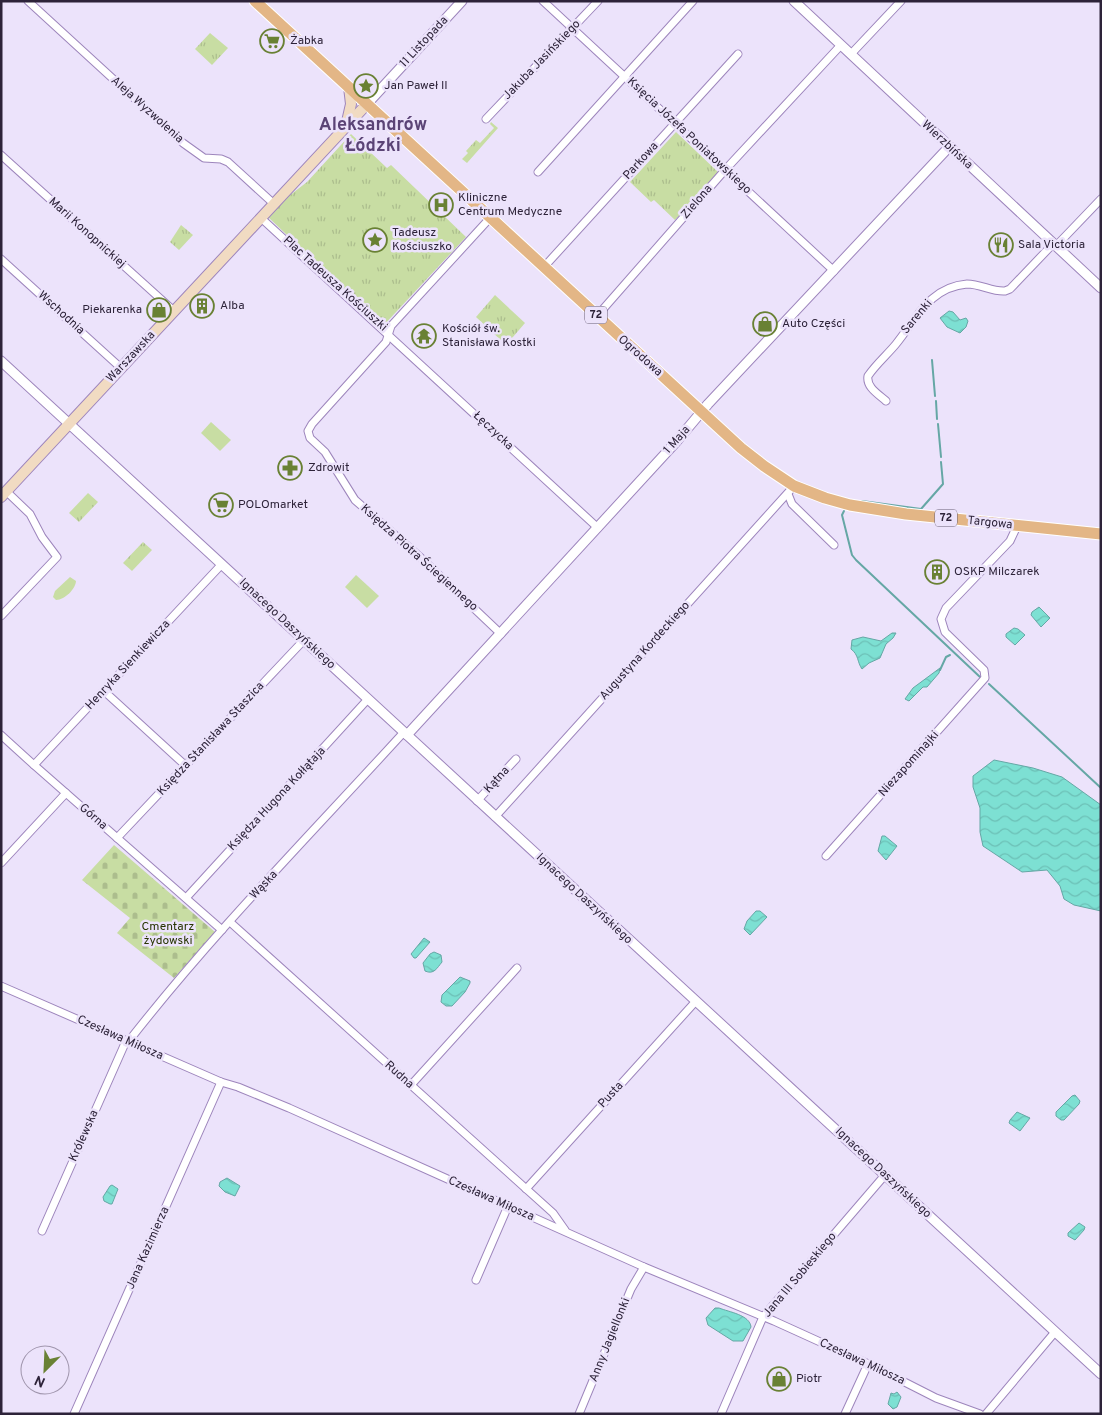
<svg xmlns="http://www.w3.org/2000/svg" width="1102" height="1415" font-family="Overpass,sans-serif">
  <defs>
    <pattern id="grass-tufts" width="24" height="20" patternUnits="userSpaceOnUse" patternTransform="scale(1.25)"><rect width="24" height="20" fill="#c8dda3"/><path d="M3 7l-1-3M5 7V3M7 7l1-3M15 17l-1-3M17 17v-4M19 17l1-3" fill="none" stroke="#acbd8d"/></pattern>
    <pattern id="cemetery-stones" width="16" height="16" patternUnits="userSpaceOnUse" patternTransform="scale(1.25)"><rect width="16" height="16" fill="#c8dda3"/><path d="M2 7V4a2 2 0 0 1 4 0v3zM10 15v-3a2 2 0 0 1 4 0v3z" fill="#acbd8d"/></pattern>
    <pattern id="water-waves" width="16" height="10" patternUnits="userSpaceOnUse" patternTransform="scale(1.25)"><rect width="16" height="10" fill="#7de0d3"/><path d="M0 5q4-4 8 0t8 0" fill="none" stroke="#6cc0b6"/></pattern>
  </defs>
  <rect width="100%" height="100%" fill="#ece3fb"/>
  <g fill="url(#grass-tufts)">
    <polygon points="210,33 228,48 212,65 195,49"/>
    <polygon points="491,122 498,128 467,163 462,159 468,153 466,151 476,140 480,143 494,128 490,124"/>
    <polygon points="676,132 718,172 675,220 654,200 651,202 630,182"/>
    <polygon points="351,134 387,168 391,165 466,237 383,326 268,217 285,199 307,182"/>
    <polygon points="181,225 193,235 179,250 170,242"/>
    <polygon points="495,295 525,323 506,345 476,317"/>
    <polygon points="88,493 98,502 79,522 69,513"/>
    <polygon points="143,542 152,550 132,571 123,563"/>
  </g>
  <polygon fill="url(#cemetery-stones)" points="114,845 215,932 174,978 117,933 130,918 82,880"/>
  <g fill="#c8dda3">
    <polygon points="211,422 231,440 220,451 201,433"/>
    <polygon points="356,575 379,596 367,608 345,587"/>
    <path d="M70 577 76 581C76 588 65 600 56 600L53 597 55 591Z"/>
  </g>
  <g fill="url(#water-waves)" stroke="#65a7a5">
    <polygon points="949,311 953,312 960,320 966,318 968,321 966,327 960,333 947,327 940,318"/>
    <polygon points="1039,607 1050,618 1041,627 1031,615 1032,612"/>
    <polygon points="1014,628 1018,629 1025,635 1015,645 1006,637 1006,634"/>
    <path d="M892 633H896L893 638 886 644 880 658 869 663 862 669C857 662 859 655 851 649L852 640 863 637 881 641Z"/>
    <polygon points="940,668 939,673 927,687 923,687 909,701 905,699 913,688"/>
    <polygon points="994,760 1033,768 1062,777 1101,805 1101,911 1074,905 1064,899 1060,886 1047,870 1022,872 983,846 980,832 980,808 973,787 973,776"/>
    <polygon points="882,836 885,836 897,846 886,860 878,851"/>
    <polygon points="756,911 760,911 767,917 750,935 744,929 747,921"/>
    <polygon points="424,938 430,942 416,958 414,958 411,954"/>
    <path d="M434 952 441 955 442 962C437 968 434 975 425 971L423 963 430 954Z"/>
    <polygon points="460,977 470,981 470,983 465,992 452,1006 446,1006 441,1002 442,995"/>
    <polygon points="1075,1095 1080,1101 1079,1104 1064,1120 1061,1120 1056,1116 1056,1112 1072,1096"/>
    <polygon points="1017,1112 1030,1118 1020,1131 1009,1123 1010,1120"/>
    <polygon points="227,1178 240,1186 235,1196 225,1192 219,1186 220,1182"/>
    <polygon points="112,1185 118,1189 112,1204 110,1204 104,1201 103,1197 110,1186"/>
    <polygon points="1079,1223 1085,1227 1084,1230 1075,1240 1068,1236 1068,1233"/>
    <path d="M715 1308H719C729 1312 750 1315 751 1327L743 1341H733L708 1325 706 1318Z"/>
    <polygon points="897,1392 901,1397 897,1407 893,1409 888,1404 891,1393 894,1394"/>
  </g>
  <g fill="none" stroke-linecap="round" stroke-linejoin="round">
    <g stroke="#65a7a5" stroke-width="2">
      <polyline points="932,360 935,396"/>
      <polyline points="936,401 937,419"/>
      <polyline points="938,424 941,457"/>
      <polyline points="862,501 921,509 943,484 941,462"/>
      <polyline points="844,511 842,515 852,555 856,560 980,677"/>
      <polyline points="940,670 946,657 950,655"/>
      <polyline points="989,684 1101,788"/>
    </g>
    <g stroke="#9d85bc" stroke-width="9">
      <g id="minor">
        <polyline points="28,1 183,143 204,158 221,159 228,162 274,204"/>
        <polyline points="543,1 834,271"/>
        <polyline points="851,54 901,1"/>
        <polyline points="486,119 598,1"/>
        <polyline points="1,155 174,311"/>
        <polyline points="538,172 693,1"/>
        <polyline points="261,218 598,528"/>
        <polyline points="490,218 391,326 386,342 312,424 308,431 310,438 325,452 355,500 421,558 501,634"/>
        <polyline points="1056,246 1101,199"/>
        <polyline points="1,259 121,368"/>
        <polyline points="544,267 738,54"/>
        <polyline points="597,316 725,170 841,45"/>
        <path d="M886 401C878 394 866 387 868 376 876 364 887 355 896 344 917 318 930 287 967 284 981 284 992 292 1005 291L1010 289 1053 244"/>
        <polyline points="788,494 792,504 834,545"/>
        <polyline points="1,616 57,557 42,537 30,514 6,491"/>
        <polyline points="104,691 186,766"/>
        <polyline points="1,735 34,765 222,930"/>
        <polyline points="34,765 222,564"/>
        <polyline points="477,801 516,759"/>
        <polyline points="495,817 794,486"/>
        <polyline points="117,838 304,640"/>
        <polyline points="826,856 985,678 984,670 945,632 941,619 946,608 1010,541 1017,526"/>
        <polyline points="1,863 66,793"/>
        <polyline points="186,898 368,699"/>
        <polyline points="230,922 553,1213 565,1230"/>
        <polyline points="1,986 221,1082 238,1087 289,1108 644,1267 774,1321 873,1366 936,1398 980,1414"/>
        <path d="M128 1042C213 933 311 834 404 732"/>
        <polyline points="411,1085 517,968"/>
        <polyline points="526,1189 696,1001"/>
        <polyline points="42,1231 126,1041"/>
        <polyline points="476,1280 508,1206"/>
        <polyline points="74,1414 221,1082"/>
        <polyline points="579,1414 631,1289 644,1267"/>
        <polyline points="721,1414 763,1317 885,1175"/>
        <polyline points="845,1414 868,1364"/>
        <polyline points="986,1414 1055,1332"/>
      </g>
    </g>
    <g stroke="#9d85bc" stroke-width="11">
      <g id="tertiary">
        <polyline points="794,1 1101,288"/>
        <polyline points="367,104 462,1"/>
        <polyline points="1,361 1101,1374"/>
        <polyline points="407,735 676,442 708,404 949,147"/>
      </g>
    </g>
    <g stroke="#9d85bc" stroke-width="12">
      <g id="secondary">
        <polyline points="346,126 351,104 349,87"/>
        <polyline points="1,497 367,104"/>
      </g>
    </g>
    <g stroke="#fff" stroke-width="13">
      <polyline id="primary" points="255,1 741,448 764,466 794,486 825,498 850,505 906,514 1101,534"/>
    </g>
    <use href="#minor" stroke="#fff" stroke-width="7"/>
    <use href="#tertiary" stroke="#fff" stroke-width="9"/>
    <use href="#secondary" stroke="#f1dbc2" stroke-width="10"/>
    <use href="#primary" stroke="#e3b686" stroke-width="11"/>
  </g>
  <defs>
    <g id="supermarket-ring" transform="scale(1.25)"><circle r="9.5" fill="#ece3fb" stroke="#698134" stroke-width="1.5"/><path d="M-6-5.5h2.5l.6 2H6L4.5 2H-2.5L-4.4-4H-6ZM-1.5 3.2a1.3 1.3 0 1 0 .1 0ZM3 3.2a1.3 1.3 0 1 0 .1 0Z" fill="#698134"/></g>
    <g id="sight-ring" transform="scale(1.25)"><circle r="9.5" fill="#ece3fb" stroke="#698134" stroke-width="1.5"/><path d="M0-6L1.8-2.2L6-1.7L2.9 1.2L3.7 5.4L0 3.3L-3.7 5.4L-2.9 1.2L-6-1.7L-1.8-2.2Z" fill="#698134"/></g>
    <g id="hospital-ring" transform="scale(1.25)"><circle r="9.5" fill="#ece3fb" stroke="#698134" stroke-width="1.5"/><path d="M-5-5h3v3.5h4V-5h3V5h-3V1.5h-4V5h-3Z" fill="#698134"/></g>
    <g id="restaurant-ring" transform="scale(1.25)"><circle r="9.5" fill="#ece3fb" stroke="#698134" stroke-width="1.5"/><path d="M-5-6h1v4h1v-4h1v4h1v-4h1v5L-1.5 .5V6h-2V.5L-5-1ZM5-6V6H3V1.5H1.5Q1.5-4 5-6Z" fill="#698134"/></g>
    <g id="building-ring" transform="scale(1.25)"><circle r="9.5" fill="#ece3fb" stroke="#698134" stroke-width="1.5"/><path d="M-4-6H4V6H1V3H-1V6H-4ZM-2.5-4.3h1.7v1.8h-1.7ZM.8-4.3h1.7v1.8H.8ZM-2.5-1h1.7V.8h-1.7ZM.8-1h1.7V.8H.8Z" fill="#698134"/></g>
    <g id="shop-ring" transform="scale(1.25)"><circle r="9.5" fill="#ece3fb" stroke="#698134" stroke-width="1.5"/><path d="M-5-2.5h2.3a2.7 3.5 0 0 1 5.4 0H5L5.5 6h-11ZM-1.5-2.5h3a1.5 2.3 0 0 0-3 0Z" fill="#698134"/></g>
    <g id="temple-ring" transform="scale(1.25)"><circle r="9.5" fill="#ece3fb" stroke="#698134" stroke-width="1.5"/><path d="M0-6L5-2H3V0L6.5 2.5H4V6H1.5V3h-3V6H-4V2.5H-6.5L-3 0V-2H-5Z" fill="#698134"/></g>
    <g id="pharmacy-ring" transform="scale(1.25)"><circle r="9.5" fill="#ece3fb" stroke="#698134" stroke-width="1.5"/><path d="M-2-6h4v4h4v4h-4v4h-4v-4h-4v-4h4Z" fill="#698134"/></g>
  </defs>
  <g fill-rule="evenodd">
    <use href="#supermarket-ring" x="272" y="41"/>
    <use href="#sight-ring" x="366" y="86"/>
    <use href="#hospital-ring" x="441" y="205"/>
    <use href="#sight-ring" x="375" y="240"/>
    <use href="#restaurant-ring" x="1001" y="245"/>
    <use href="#building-ring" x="202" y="306"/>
    <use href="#shop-ring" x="159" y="310"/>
    <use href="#shop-ring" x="765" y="324"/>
    <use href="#temple-ring" x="424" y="336"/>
    <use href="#pharmacy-ring" x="290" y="468"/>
    <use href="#supermarket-ring" x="221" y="505"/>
    <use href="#building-ring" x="937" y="572"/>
    <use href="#shop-ring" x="779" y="1379"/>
  </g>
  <g text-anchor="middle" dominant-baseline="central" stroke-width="5" stroke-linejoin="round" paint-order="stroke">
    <g fill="#ece3fb" stroke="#665d73" stroke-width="1">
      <rect x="585" y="306.5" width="22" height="17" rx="4"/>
      <rect x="935" y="509.5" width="22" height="17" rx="4"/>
    </g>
    <g font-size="11" font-weight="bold" fill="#2d2339">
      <text x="596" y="315">72</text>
      <text x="946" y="518">72</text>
    </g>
    <g font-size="12" fill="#2d2339" stroke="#ece3fb" text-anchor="start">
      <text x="290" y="41">Żabka</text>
      <text x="384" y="86">Jan Paweł II</text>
      <text x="458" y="198">Kliniczne<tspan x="458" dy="14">Centrum Medyczne</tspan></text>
      <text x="392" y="233">Tadeusz<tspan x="392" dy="14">Kościuszko</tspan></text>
      <text x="1018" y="245">Sala Victoria</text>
      <text x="220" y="306">Alba</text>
      <text x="142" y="310" text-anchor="end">Piekarenka</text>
      <text x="782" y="324">Auto Części</text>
      <text x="442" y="329">Kościół św.<tspan x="442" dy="14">Stanisława Kostki</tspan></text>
      <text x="308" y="468">Zdrowit</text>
      <text x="238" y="505">POLOmarket</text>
      <text x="954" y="572">OSKP Milczarek</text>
      <text x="796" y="1379">Piotr</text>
    </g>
    <g font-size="12" fill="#2d2339" stroke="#ece3fb">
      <text transform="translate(424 42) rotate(-47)">11 Listopada</text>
      <text transform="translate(542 60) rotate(-46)">Jakuba Jasińskiego</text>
      <text transform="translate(147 110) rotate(42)">Aleja Wyzwolenia</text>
      <text transform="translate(689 136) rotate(43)">Księcia Józefa Poniatowskiego</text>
      <text transform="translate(947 145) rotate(43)">Wierzbińska</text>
      <text transform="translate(641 161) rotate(-48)">Parkowa</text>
      <text transform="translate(697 202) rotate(-49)">Zielona</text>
      <text transform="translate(87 233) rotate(42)">Marii Konopnickiej</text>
      <text transform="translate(335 284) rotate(42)">Plac Tadeusza Kościuszki</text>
      <text transform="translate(61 313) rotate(42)">Wschodnia</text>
      <text transform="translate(917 317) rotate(-50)">Sarenki</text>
      <text transform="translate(640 356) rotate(42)">Ogrodowa</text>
      <text transform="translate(131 357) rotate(-47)">Warszawska</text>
      <text transform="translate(493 431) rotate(43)">Łęczycka</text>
      <text transform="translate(677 440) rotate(-48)">1 Maja</text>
      <text transform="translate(990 523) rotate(6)">Targowa</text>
      <text transform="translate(419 558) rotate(42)">Księdza Piotra Ściegiennego</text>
      <text transform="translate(287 624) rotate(43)">Ignacego Daszyńskiego</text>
      <text transform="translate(645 651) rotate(-48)">Augustyna Kordeckiego</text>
      <text transform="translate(128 665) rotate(-47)">Henryka Sienkiewicza</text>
      <text transform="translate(211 739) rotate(-47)">Księdza Stanisława Staszica</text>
      <text transform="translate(909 764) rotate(-48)">Niezapominajki</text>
      <text transform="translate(497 780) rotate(-48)">Kątna</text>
      <text transform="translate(277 799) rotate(-47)">Księdza Hugona Kołłątaja</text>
      <text transform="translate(93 817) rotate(41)">Górna</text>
      <text transform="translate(264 885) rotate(-47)">Wąska</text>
      <text transform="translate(584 899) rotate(43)">Ignacego Daszyńskiego</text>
      <text transform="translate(120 1038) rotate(24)">Czesława Miłosza</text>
      <text transform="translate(399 1075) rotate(42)">Rudna</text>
      <text transform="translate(611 1095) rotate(-48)">Pusta</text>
      <text transform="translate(84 1136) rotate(-66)">Królewska</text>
      <text transform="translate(883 1173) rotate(43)">Ignacego Daszyńskiego</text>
      <text transform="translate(491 1199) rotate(24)">Czesława Miłosza</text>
      <text transform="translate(148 1248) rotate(-66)">Jana Kazimierza</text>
      <text transform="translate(800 1275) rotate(-50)">Jana III Sobieskiego</text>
      <text transform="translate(610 1340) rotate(-68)">Anny Jagiellonki</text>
      <text transform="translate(862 1362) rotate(25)">Czesława Miłosza</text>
    </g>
    <g font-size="12" fill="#273500" stroke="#ece3fb">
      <text x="168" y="927">Cmentarz<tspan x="168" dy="14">żydowski</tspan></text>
    </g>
    <g font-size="18" font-weight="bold" fill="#5b4476" stroke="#ece3fb">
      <text x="373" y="125">Aleksandrów<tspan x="373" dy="21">Łódzki</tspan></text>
    </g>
  </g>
  <rect width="1102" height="1415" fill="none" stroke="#2d2339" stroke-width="5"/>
  <g transform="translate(45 1370) rotate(204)"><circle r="24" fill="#ece3fb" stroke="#a096ad"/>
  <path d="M0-4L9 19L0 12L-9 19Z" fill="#698134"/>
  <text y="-8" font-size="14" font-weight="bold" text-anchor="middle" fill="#2d2339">N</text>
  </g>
</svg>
